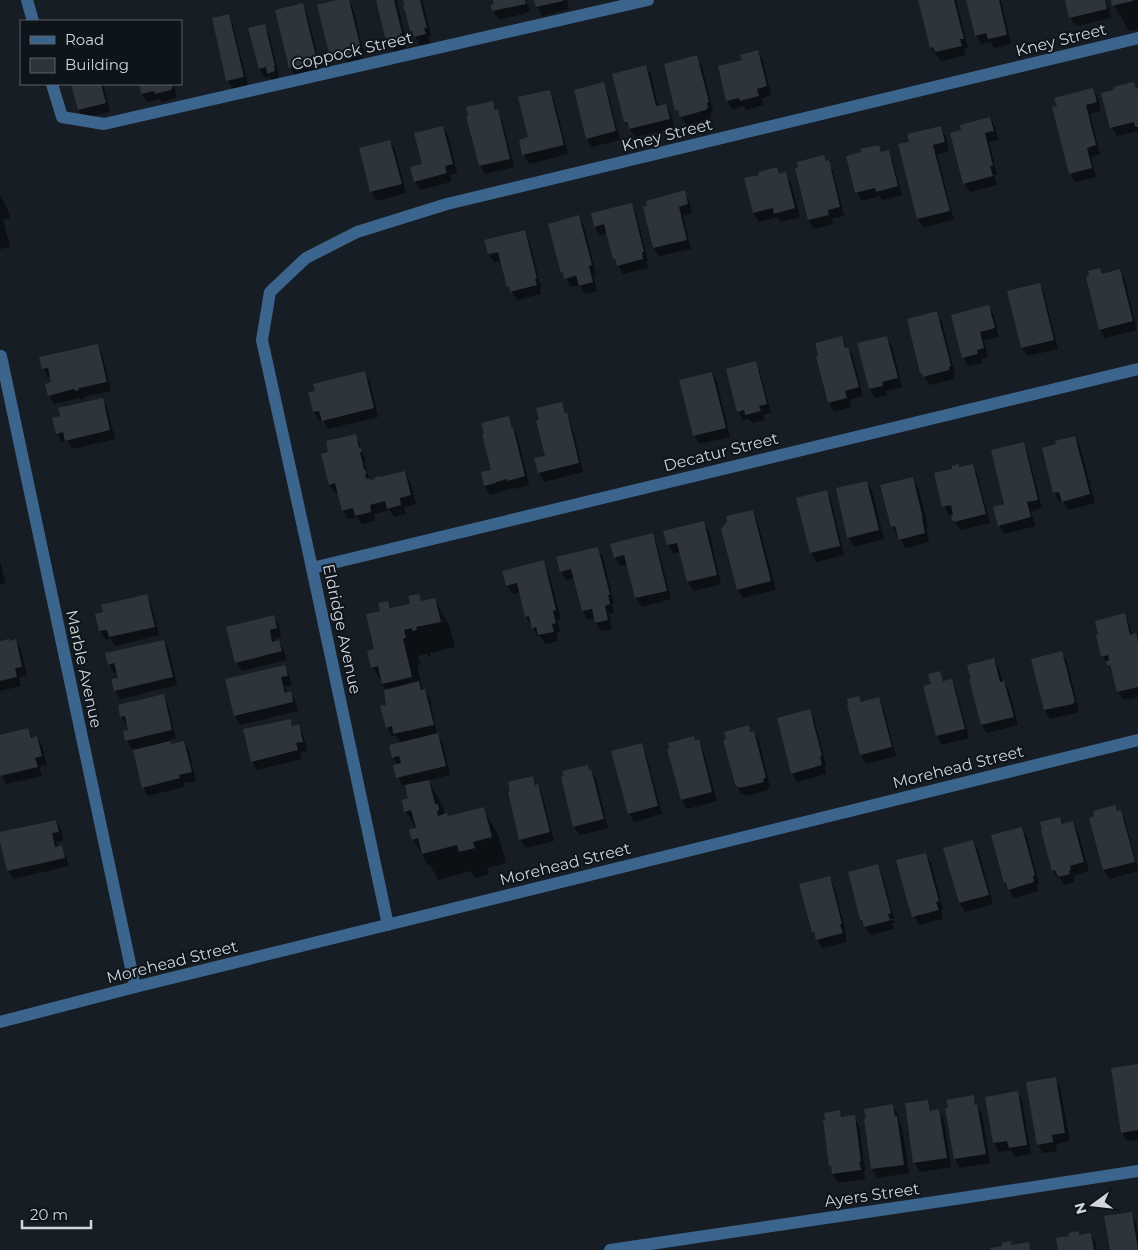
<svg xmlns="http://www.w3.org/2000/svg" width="1138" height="1250" font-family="Montserrat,sans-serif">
  <rect width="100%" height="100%" fill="#171d24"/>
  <g fill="#0007">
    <polygon points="342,0 348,0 353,7 364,54 361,55 363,61 349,65 345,58 335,61 330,52"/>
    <polygon points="377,0 397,0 406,42 404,43 406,48 394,51 388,42"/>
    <polygon points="401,0 422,0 431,36 428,37 430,43 420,45 412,31 405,1 402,1"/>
    <polygon points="495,0 525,0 529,7 530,12 499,20 493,11 492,6 496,5"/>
    <polygon points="535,0 567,0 569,9 542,16 537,7"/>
    <polygon points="919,0 956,0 968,48 964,48 966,55 941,61 938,56 936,56 931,47"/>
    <polygon points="967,0 1001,0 1011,44 994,48 991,42 981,44 976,35"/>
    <polygon points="1066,0 1105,0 1108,5 1111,18 1076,26 1070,17"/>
    <polygon points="1112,0 1138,0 1138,29 1129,31 1114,5"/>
    <polygon points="302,4 307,13 321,70 295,76 290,67"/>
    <polygon points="228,16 233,25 248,85 233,89 228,80"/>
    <polygon points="264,25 269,34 279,75 278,75 279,80 273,82 270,76 265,78 260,69 250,28"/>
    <polygon points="758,52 763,61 771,95 762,98 763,105 746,110 744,106 732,109 727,100 743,61"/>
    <polygon points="696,57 702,66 713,111 711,112 711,118 687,125 677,110"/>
    <polygon points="646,67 651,75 658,107 665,105 671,114 674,128 635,137 625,122"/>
    <polygon points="73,84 103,84 110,112 84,118 79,110"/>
    <polygon points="140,84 173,84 177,96 176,98 161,102 160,99 147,102 142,94"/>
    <polygon points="603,84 608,93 620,140 592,147 587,139"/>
    <polygon points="1133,84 1137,90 1138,89 1138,131 1117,136 1112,128 1103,94"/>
    <polygon points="1093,89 1098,98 1101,111 1090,114 1100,154 1091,157 1096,177 1075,182 1070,173 1054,108"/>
    <polygon points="549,91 554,100 568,154 529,164 524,155 520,141 530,138"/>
    <polygon points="492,102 502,120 514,167 485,174 480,165"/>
    <polygon points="990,118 995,127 998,140 989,142 997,175 994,175 997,185 970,192 964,183"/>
    <polygon points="443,127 448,136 457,173 450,175 451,182 420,190 415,181"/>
    <polygon points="940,127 946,136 949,151 937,154 954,220 923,227 918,219 910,143"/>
    <polygon points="390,142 395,150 406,193 377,201 372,192 361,149"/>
    <polygon points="878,146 882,153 888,152 893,161 902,195 882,200 880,196 862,201 857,192"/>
    <polygon points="824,157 833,171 844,216 832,219 833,224 814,229 809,220"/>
    <polygon points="776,168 780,175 786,174 791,183 800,217 781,222 778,217 759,222 754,213 745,179 760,175"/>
    <polygon points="684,192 689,200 692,213 683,216 691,249 659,256 654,248"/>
    <polygon points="0,196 7,208 10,218 3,220 10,247 0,249"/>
    <polygon points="631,204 636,213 648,261 646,261 648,268 623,274 615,259 608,233 600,235 595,227"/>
    <polygon points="579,217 584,226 596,274 593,274 597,291 585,294 580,285 571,287 566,279 582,275 582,273 565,277 562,272"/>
    <polygon points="524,231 529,240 541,287 540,288 541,294 517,300 508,286 501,261 494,262 489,255 504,251 504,249 489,252 489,255 486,241"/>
    <polygon points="1100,270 1103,275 1120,271 1125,280 1137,330 1105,338 1100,330"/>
    <polygon points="1039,284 1044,293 1058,349 1027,356 1022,348"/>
    <polygon points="989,307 994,316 999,337 984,340 988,357 981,359 982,363 968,366 963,357"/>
    <polygon points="937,313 942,322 955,374 953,374 954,379 930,385 921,373"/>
    <polygon points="887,337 892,346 902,387 886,391 887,395 875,398 870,389 859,344"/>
    <polygon points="841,338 853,357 863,396 849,400 851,407 834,412 829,403 817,357"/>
    <polygon points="97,345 102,354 111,391 83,397 84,399 81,400 80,398 54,404 49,395 53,383 51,377 48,377 43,368"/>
    <polygon points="755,363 760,372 771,413 763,415 765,420 752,423 749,419 743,420 738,411"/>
    <polygon points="365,373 370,382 378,417 328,429 323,420 319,421 314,412 309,393"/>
    <polygon points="712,373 717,382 730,437 699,444 694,435"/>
    <polygon points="102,399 107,408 115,439 72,449 67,441 62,442 57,433"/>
    <polygon points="562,403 571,423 583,472 544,482 539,473 536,459 547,457"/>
    <polygon points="508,417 518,438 529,485 514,489 513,488 500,491 500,492 490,495 485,486 482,473 493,471"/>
    <polygon points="355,436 360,444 362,453 365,458 366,461 364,461 370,481 405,472 410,481 416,504 404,507 406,514 394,517 390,510 374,514 375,521 362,524 357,517 348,519 343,510 339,493 335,493 330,485 323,455 330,453"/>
    <polygon points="1075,438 1080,446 1095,503 1068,510 1063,501 1059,501 1054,492"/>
    <polygon points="1023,444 1028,453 1042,508 1031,511 1035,526 1004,534 999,525"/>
    <polygon points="972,465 977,474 990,523 961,530 954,520 952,515 949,515 944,506 960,468"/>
    <polygon points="912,478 918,487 928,527 926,528 929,542 905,548 899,535 897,535 892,526"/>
    <polygon points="867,482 872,491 884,539 854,547 849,538 837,489"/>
    <polygon points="826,491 831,500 844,555 816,562 811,553"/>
    <polygon points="752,511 757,520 776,590 743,598 738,590"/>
    <polygon points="703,522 709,531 721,584 693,591 688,582 681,552 673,553 668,545"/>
    <polygon points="652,535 657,544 671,599 642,607 636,598 628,564 620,566 615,557"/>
    <polygon points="598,549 603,557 614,604 612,604 614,613 609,614 612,629 601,631 596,623 595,618 588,620 583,611 574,578 566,580 561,571"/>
    <polygon points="0,562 6,583 0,584"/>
    <polygon points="543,562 548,570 561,619 557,620 560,632 556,633 558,641 545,644 540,636 538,637 526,617 520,592 512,594 507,585"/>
    <polygon points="418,595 422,602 434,599 449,625 455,647 430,653 431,656 428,656 427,654 418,656 420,664 417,665 423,691 425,690 430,699 437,734 443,744 450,775 428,780 443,807 445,815 448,817 483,809 498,834 506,863 487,868 489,874 475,878 471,871 438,880 430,865 428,865 413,839 416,829 406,811 410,799 406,785 403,786 398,777 398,765 393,757 400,744 396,735 392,736 387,727 388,706 386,690 373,667 381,612 388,602 392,609 412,605"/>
    <polygon points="146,596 151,604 159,635 115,646 111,638 106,640 100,631 97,615"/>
    <polygon points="1124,615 1129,624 1132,635 1135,635 1138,640 1138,697 1124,700 1118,692 1113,674 1103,656"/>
    <polygon points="273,617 279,625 281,637 274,638 275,642 279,642 284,650 286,660 242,671 236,662"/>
    <polygon points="16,641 21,650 27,675 19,677 21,686 0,691 0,643"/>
    <polygon points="164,641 169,650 177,685 120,699 115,690 119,679 118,672 114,673 109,664"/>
    <polygon points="1062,653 1067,662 1079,711 1077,712 1077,713 1050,719 1045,710"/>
    <polygon points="994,660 999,669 1003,683 1004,682 1009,691 1018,725 987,733 982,725"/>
    <polygon points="284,666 289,675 292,685 285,686 287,693 290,692 295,701 298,711 240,725 235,716 227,680"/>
    <polygon points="939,673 945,682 951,680 956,689 969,738 942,745 937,736 925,687 932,685"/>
    <polygon points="163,696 168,705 176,739 169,740 171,745 184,742 189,751 196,781 183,783 184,787 148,796 143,787 134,749 132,749 127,740 130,731 128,725 126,725 121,716"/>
    <polygon points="858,697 862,703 878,698 883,707 896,756 866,764 861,755"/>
    <polygon points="809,711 814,719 826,765 824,766 826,774 797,782 792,773"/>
    <polygon points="290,720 294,727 298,725 303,734 307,751 300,752 302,759 257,770 252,761"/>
    <polygon points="748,727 751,733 754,732 759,741 770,787 767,788 768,790 745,796 744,794 742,795 737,786"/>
    <polygon points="28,730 33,738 37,737 42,746 47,765 39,767 42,776 6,784 0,773 0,736"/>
    <polygon points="698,741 703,750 717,801 687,809 682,800 695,742"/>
    <polygon points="641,745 646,754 662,814 634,822 629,813"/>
    <polygon points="587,766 596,779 608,828 580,835 574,827"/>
    <polygon points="533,778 542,794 554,841 526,848 520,839"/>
    <polygon points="1114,806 1118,812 1120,811 1125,820 1138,871 1109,879 1104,870 1091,819 1096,817"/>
    <polygon points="1060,818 1064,825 1073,823 1078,832 1089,871 1074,875 1074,882 1064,885 1060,878 1058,879 1053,870"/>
    <polygon points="56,821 61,830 63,840 56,842 58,848 61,847 66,856 69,866 13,879 8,870 0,834"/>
    <polygon points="1022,828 1027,837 1039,884 1037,885 1038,891 1014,898 1005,882"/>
    <polygon points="973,841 978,850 993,904 965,912 960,903 945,849"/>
    <polygon points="925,854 931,863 943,910 941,910 943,919 919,925 910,908"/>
    <polygon points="877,865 882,874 894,918 864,926 861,920"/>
    <polygon points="829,877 834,886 846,933 845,934 847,942 822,948 813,932"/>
    <polygon points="894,920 895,922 892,923 894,929 870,935 865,927"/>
    <polygon points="1138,1066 1138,1140 1127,1141 1122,1133"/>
    <polygon points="1055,1078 1060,1087 1070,1141 1056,1144 1057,1151 1043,1153 1038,1145"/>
    <polygon points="1017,1092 1022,1101 1031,1154 1015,1157 1011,1150 999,1152 994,1143 986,1098"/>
    <polygon points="973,1097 982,1115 990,1163 960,1168 955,1159 947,1109"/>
    <polygon points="927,1101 932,1112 938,1111 944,1120 951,1167 920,1172 915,1163"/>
    <polygon points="893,1106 898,1115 899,1121 902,1126 909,1173 877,1178 872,1169 865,1120"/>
    <polygon points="840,1112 843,1118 854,1117 859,1126 865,1171 864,1171 865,1179 838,1183 833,1174 831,1166"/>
    <polygon points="1131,1214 1136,1223 1138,1235 1138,1250 1111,1250"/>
    <polygon points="1078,1232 1080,1236 1091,1235 1096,1243 1097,1250 1059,1250 1070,1237"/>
  </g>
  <g fill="#2d343b">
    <polygon points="337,0 349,0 360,45 357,46 359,52 342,56 341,50 329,53 317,5"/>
    <polygon points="376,0 394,0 402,33 400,34 402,39 387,43 386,37 385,37"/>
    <polygon points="403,0 420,0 427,28 424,28 426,34 414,37 412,31 410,31 405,10 404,10 403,5 405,5"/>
    <polygon points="493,0 525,0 526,4 492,11 491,5 494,4"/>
    <polygon points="534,0 563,0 563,1 536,7"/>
    <polygon points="918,0 954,0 964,39 960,39 962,46 935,52 933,47 930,48"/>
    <polygon points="966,0 999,0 1007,35 988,39 986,33 975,36"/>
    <polygon points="1065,0 1105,0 1107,9 1069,18"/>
    <polygon points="1111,0 1133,0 1133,1 1112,6"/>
    <polygon points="303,3 317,61 289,68 275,10"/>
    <polygon points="229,14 244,77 226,81 212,18"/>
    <polygon points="265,24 275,66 274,66 275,71 267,74 266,67 259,69 248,28"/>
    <polygon points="758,50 767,86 757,89 759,96 740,101 739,98 726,101 718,66 742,60 740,55"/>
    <polygon points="697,55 709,102 707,103 708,108 706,110 681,117 679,115 678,110 675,111 664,64"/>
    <polygon points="646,65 656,106 666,104 670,119 629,129 627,122 624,122 612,74"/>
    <polygon points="604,82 616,131 586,139 574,90"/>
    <polygon points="1134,82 1136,89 1138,88 1138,127 1135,127 1134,122 1110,128 1101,93 1114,90 1113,87"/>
    <polygon points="71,84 101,84 106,103 78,110"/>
    <polygon points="139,84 172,84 173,87 171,90 155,94 154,91 141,94"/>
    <polygon points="1093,88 1097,102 1086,105 1096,145 1087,148 1092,168 1069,174 1052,107 1057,106 1054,98"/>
    <polygon points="550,90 564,145 522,155 519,140 528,137 518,97"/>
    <polygon points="493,101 495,110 498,109 510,159 479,166 466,116 468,116 466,107"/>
    <polygon points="990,117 994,131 985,133 993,166 990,166 993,176 963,184 950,133 961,130 960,125"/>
    <polygon points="443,126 453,164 445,166 447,173 414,182 410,167 422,164 414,133"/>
    <polygon points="941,126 945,142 933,145 950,211 917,219 898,144 909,142 907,134"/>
    <polygon points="390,140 402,184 370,192 359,148"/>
    <polygon points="879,145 881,152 889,150 898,186 876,192 875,188 855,193 846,156 861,152 860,149"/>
    <polygon points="824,155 826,161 829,160 840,207 828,210 829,215 808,220 795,168 798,168 797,162"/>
    <polygon points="777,167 779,174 786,172 795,208 774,214 773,208 753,213 744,178 759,175 758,172"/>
    <polygon points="685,190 688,204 679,207 687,240 653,248 643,207 647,206 646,201"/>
    <polygon points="632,203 644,252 642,252 643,259 617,266 615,259 613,259 604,224 594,227 591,213"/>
    <polygon points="579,215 592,265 589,266 593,282 579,286 576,275 564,279 563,272 561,273 548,224"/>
    <polygon points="525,230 537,278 535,279 537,285 510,292 509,286 507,287 498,252 488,254 484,240"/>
    <polygon points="1100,268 1102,274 1120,269 1133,321 1099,330 1086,277 1089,276 1088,271"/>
    <polygon points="1040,283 1054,340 1021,348 1007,291"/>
    <polygon points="989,305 995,328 980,332 984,348 977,350 978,354 962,358 951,315"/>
    <polygon points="937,311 951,366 949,366 949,370 923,377 922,373 920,373 907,319"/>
    <polygon points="842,336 845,348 848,347 859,387 845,391 847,398 828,403 816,356 818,355 815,343"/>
    <polygon points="887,336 898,378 882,382 883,386 869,389 857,343"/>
    <polygon points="98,344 107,382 79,388 79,390 75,391 74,389 48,396 45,384 51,382 48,368 42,369 39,357"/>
    <polygon points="756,361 767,404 759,406 761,411 745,415 744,410 737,412 726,369"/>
    <polygon points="365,371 374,408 322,421 319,411 313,412 308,392 315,391 313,384"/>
    <polygon points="712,372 726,428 693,436 679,380"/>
    <polygon points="103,398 110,430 65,441 63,432 56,434 52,418 60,416 58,408"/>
    <polygon points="562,402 565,413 567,412 579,463 538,473 534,458 545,456 536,420 539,420 536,408"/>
    <polygon points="509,416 512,428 513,427 525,476 508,481 507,479 496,482 496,483 484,486 481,472 491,470 482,435 484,434 481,423"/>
    <polygon points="356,434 359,448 361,448 362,452 360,452 364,469 365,469 367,474 365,474 366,479 369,478 370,480 375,479 374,477 380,476 380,477 405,471 411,495 400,498 401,505 387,509 385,501 370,505 371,512 355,516 353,508 342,511 335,483 329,485 321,454 328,452 326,441"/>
    <polygon points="1075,436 1090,494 1062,502 1059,492 1053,493 1042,448 1056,444 1055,441"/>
    <polygon points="1024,442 1038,500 1027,502 1031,517 998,526 993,507 1004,504 991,450"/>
    <polygon points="959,464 959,467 973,464 986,514 954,522 954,520 952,521 951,515 953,515 951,505 942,507 934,473 952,469 952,466"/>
    <polygon points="913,477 923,519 922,519 925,533 899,540 895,526 891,527 880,485"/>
    <polygon points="867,481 879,530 847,538 836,488"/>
    <polygon points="827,490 840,546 810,553 796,498"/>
    <polygon points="753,510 771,581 737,590 721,529 727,522 726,516"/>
    <polygon points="704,521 717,575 687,582 677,543 667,545 663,531"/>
    <polygon points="653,533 667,591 635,598 624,555 614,558 610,544"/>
    <polygon points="598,547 610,595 608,595 610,604 605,606 608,620 595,623 592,609 582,611 571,569 560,572 556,557"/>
    <polygon points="544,560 556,610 553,611 556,623 552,624 554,632 538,635 536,627 532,629 529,616 525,617 517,583 506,586 502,571"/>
    <polygon points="147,594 155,627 109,637 107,630 99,631 95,614 103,612 101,605"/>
    <polygon points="419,594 421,601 435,598 441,622 416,627 417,630 412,631 412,628 404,630 406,638 403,639 412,677 382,684 378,666 371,668 367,651 374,649 366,614 380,611 378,603 388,601 390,608 410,604 408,596"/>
    <polygon points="1125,613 1130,635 1136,633 1138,643 1138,687 1117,692 1110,665 1107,666 1106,661 1109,661 1108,655 1101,657 1096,635 1098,634 1095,621"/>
    <polygon points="274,615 277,628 270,630 272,642 279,640 282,651 235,663 226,627"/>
    <polygon points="9,639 9,641 16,639 22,667 15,668 17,677 0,681 0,641"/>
    <polygon points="164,640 173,677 114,691 111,679 118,678 114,663 108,665 105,653"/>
    <polygon points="1062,651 1075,702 1073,703 1073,704 1044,710 1031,659"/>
    <polygon points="994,658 1000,682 1004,681 1014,717 981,725 969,679 971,679 967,665"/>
    <polygon points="285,665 288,676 281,677 285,693 291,691 293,702 234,716 225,679"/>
    <polygon points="940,671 943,681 952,679 965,729 936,736 923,686 931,684 928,674"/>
    <polygon points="419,681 421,690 425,689 434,725 393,734 392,726 386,728 380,706 386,705 384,690"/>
    <polygon points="164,694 172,730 125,741 123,731 128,730 125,716 120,717 118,705"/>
    <polygon points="859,696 861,702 879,697 892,747 860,755 847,705 848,705 847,699"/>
    <polygon points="810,709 822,756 820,757 822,765 791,774 777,718"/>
    <polygon points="291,719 292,726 299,724 303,742 296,743 298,750 251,762 243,729"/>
    <polygon points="749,725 750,732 754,731 766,778 763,779 764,782 739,788 738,786 736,787 723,740 726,739 724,732"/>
    <polygon points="28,728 31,738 37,736 42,756 35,758 38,767 0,776 0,735"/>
    <polygon points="438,733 446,766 396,778 393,765 401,763 399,756 392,758 389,745"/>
    <polygon points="694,736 695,741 699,739 712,792 681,800 667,749 670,748 668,743"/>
    <polygon points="170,741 171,744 184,741 192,772 179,775 180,778 142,788 133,750"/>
    <polygon points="642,743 658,806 628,814 611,751"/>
    <polygon points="588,765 589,770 591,769 604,819 573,827 561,777 564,776 562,771"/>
    <polygon points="533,776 535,785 538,784 550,832 519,840 508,792 510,791 508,782"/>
    <polygon points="429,780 435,804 438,804 439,810 437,811 438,816 447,813 448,816 484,807 492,837 473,842 475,848 459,852 457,845 422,854 418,838 412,840 409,829 416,828 411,810 404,812 402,800 408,798 405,785"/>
    <polygon points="1115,805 1117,811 1121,810 1135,862 1103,870 1089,818 1094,816 1093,811"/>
    <polygon points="1060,817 1062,824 1073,821 1084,862 1070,866 1071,870 1069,871 1070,874 1058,877 1055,870 1052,871 1041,830 1042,830 1040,822"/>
    <polygon points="56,820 59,832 52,833 55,847 62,845 65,858 7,871 0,842 0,832"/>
    <polygon points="1022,827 1035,875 1033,876 1034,882 1008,890 1006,882 1004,883 991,835"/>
    <polygon points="973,840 989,895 959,903 943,848"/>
    <polygon points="926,853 939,901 936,902 939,910 912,917 910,908 909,908 896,860"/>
    <polygon points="878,864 891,913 888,914 890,920 864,927 862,920 860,920 848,872"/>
    <polygon points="830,876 842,924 840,925 843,933 816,940 814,932 812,932 799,884"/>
    <polygon points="1138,1064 1138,1130 1121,1133 1111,1068"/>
    <polygon points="1056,1077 1065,1133 1052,1135 1053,1142 1037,1145 1026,1082"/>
    <polygon points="1018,1091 1027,1145 1009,1148 1007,1141 993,1143 985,1097"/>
    <polygon points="974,1095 975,1105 977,1104 986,1154 954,1159 945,1108 948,1108 946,1100"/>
    <polygon points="928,1100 930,1111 939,1109 947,1158 913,1163 905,1103"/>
    <polygon points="893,1104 895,1116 897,1116 904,1165 871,1169 864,1119 866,1119 864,1109"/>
    <polygon points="840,1110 841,1117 855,1115 861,1162 859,1162 861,1170 832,1174 831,1166 829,1166 823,1120 825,1120 824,1113"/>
    <polygon points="1132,1212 1138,1250 1110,1250 1104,1216"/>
    <polygon points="1079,1231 1079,1235 1091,1233 1094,1250 1058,1250 1056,1238 1069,1236 1068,1233"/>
    <polygon points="1011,1241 1011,1245 1029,1242 1030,1250 991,1250 990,1248 1002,1246 1002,1243"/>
  </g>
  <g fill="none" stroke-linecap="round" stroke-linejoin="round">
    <g stroke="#3c658e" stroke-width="12">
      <polyline points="27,0 33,21"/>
      <polyline points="52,84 62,117 104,124 648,0"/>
      <polyline points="1,356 135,987"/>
      <polyline points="312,568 1138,369"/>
      <polyline points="388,925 312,568 262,340 270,292 306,258 357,232 447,204 1138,38"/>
      <polyline points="0,1022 135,987 1138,740"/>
      <polyline points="610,1250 962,1198 1138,1171"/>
    </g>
  </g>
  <g text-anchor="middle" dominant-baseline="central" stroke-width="4" stroke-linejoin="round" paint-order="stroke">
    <g font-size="16" fill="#d1d5da" stroke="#0e141b">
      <text transform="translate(1061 40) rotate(-14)">Kney Street</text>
      <text transform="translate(352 51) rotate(-13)">Coppock Street</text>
      <text transform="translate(667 135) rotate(-14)">Kney Street</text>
      <text transform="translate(721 452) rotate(-14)">Decatur Street</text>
      <text transform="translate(342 629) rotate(78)">Eldridge Avenue</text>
      <text transform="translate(84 669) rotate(78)">Marble Avenue</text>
      <text transform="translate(958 767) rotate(-14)">Morehead Street</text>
      <text transform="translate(565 864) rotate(-14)">Morehead Street</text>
      <text transform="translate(172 962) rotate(-14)">Morehead Street</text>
      <text transform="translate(872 1195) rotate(-8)">Ayers Street</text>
    </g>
  </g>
  <rect x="20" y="20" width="162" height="65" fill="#0e141b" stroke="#5c6167"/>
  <rect x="30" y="36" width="25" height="8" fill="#3c658e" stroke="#5c6167"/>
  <text x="65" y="45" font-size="15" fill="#d1d5da">Road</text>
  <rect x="30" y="58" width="25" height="15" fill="#2d343b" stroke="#5c6167"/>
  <text x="65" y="70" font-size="15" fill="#d1d5da">Building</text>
  <g transform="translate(1093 1205) rotate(255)" stroke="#0e141b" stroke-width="4" paint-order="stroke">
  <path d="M0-4L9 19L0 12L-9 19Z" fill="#d1d5da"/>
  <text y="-8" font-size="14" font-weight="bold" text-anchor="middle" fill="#d1d5da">N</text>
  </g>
  <path d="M22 1220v8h69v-8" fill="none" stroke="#d1d5da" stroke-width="2.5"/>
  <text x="30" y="1220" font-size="15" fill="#d1d5da" stroke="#0e141b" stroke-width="4" paint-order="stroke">20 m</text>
</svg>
